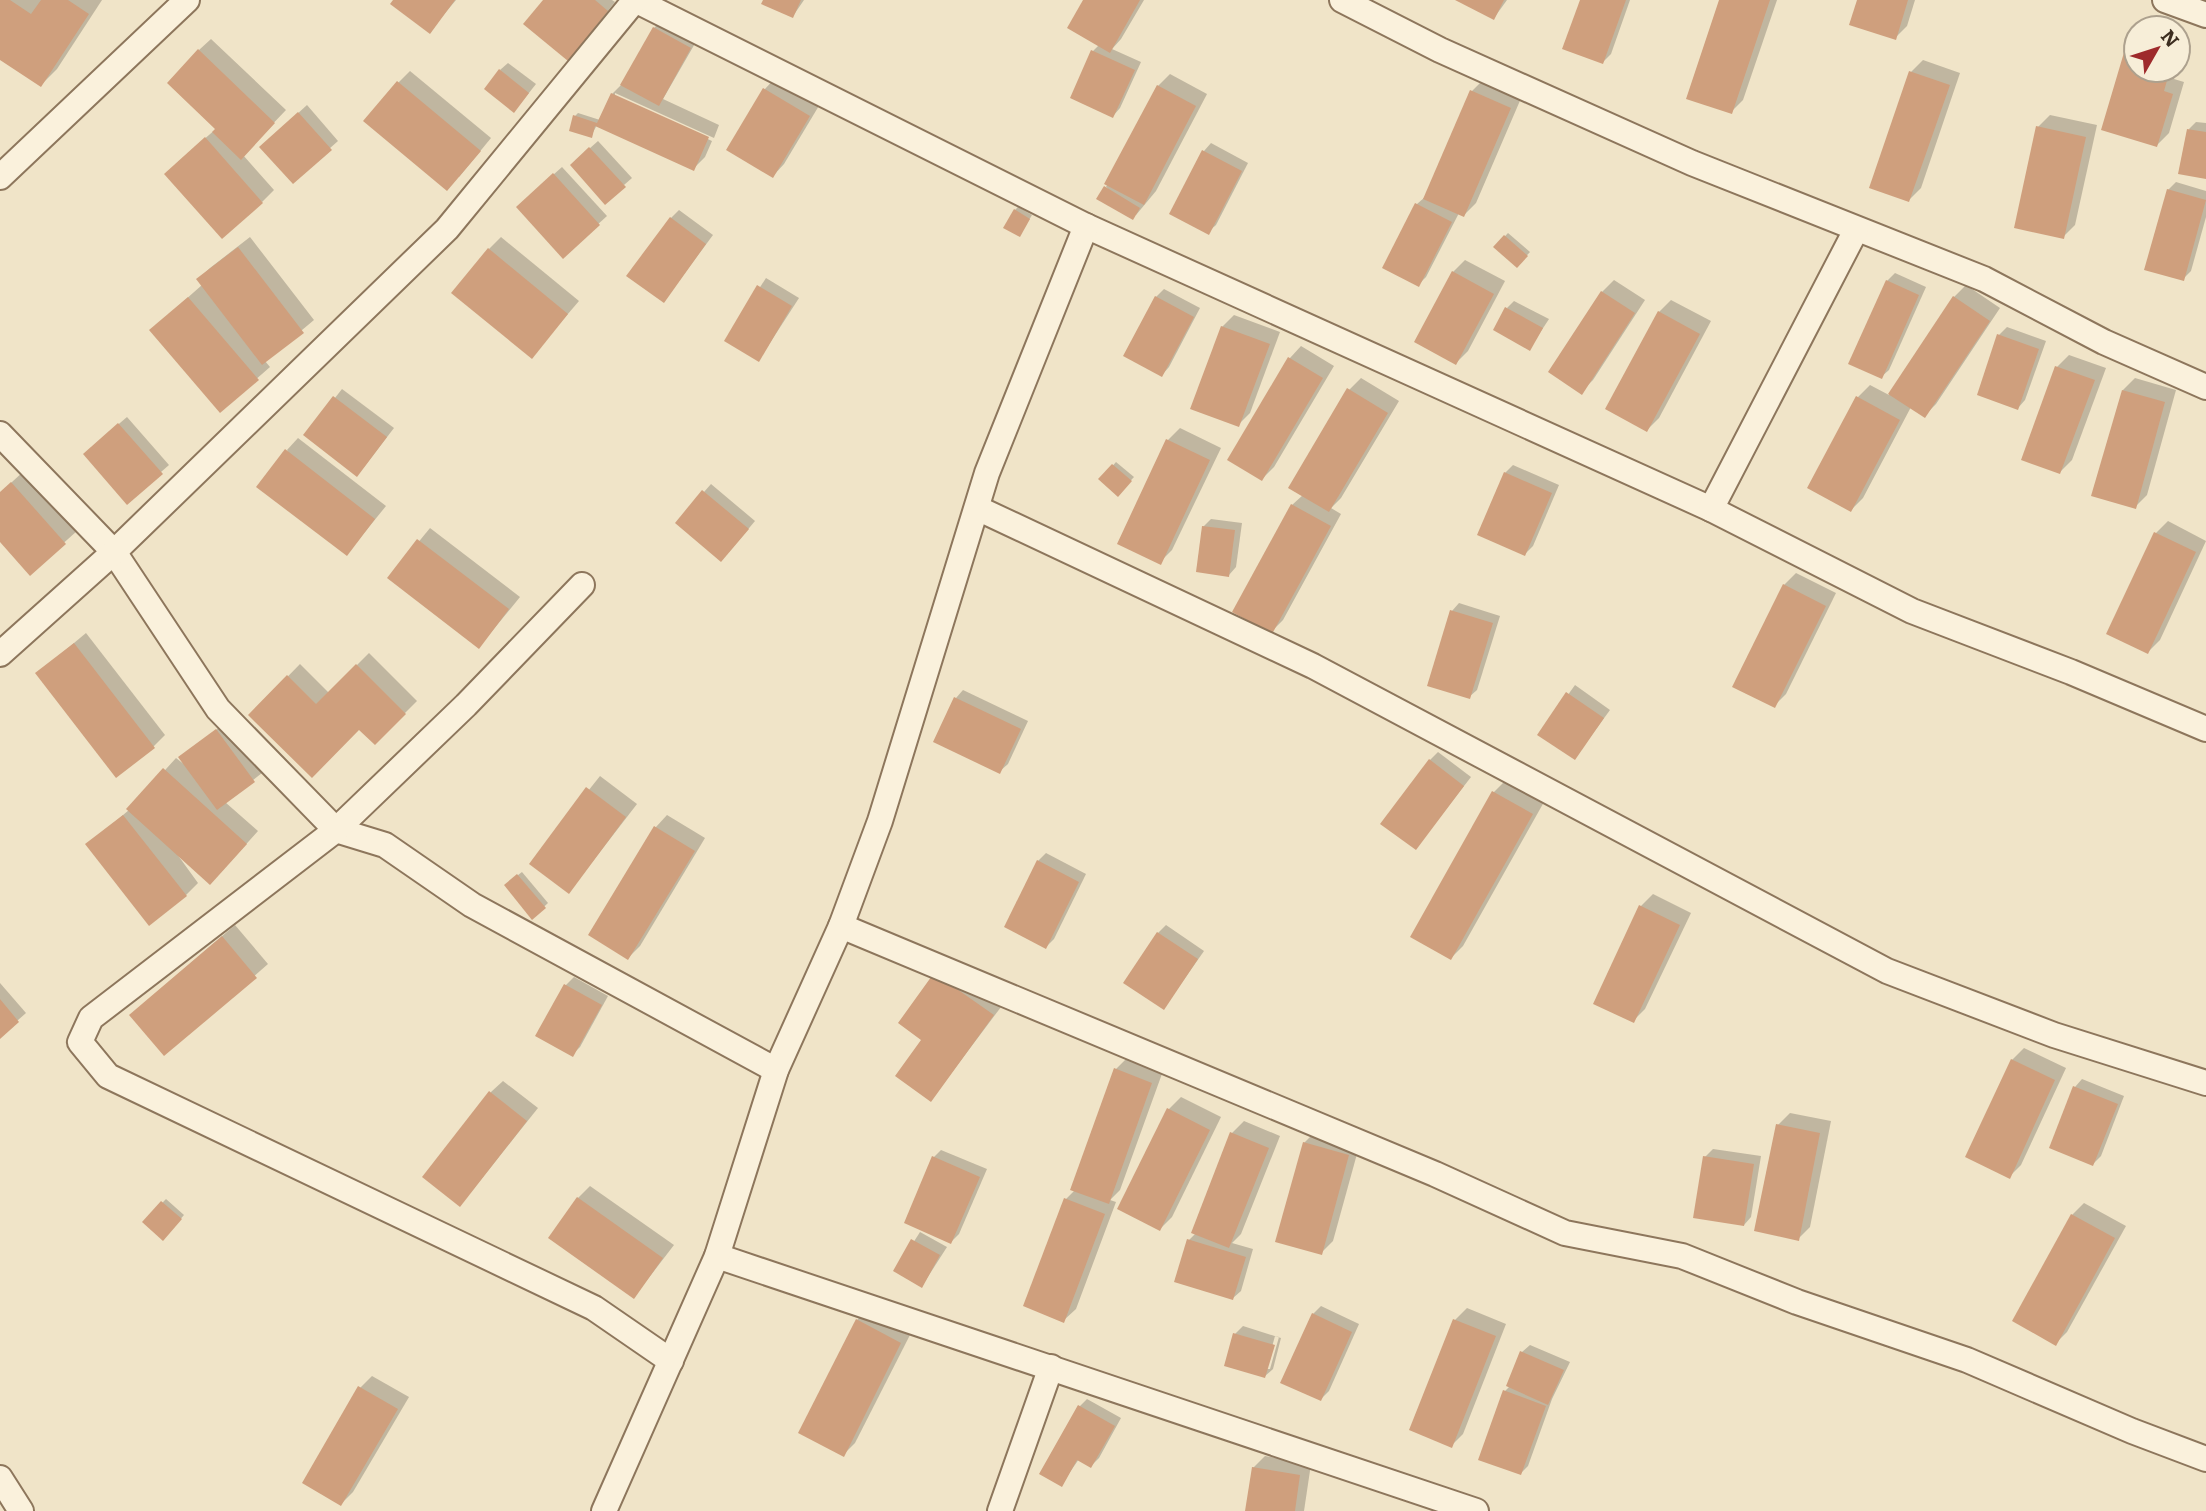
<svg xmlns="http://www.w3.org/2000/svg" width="2206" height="1511" font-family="Literata,serif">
  <rect width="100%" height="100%" fill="#f0e4c8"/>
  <g fill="#0003" fill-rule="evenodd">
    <polygon points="0,0 102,0 57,69 41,85 0,57"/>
    <polygon points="395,0 456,0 430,31"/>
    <polygon points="545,0 612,0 615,2 576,51"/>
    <polygon points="765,0 804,0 793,16"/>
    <polygon points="1085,0 1144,0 1121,39 1112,49 1141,62 1120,108 1113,116 1093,51 1099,45"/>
    <polygon points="1459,0 1507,0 1494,18"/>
    <polygon points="1582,0 1630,0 1611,54 1603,62"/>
    <polygon points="1721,0 1777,0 1743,100 1731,112"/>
    <polygon points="1859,0 1915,0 1907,26 1895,38"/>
    <polygon points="662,20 697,40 663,99 719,125 714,138 615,93 615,96 712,141 705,157 693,169 597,125 591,136 575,116 578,113 600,120 612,94 624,82 654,28"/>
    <polygon points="2136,33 2136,70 2177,70 2174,79 2184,82 2169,133 2157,145 2103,129 2130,40"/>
    <polygon points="211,39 286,110 243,155 274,190 262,202 178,162 217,128 199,50"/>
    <polygon points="2178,39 2186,41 2178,67"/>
    <polygon points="1923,60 1960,73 1921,188 1909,200 1911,72"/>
    <polygon points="508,63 536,84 521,103 500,70"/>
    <polygon points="410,71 491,138 459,177 398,83"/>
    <polygon points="1170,74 1207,94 1156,191 1136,215 1106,187 1158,86"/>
    <polygon points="776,77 820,104 784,164 773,176 765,89"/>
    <polygon points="1484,79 1522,96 1476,203 1464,215 1459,213 1426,277 1418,285 1417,204 1425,197 1472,91"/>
    <polygon points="307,105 338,141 293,181 270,139"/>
    <polygon points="2050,115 2097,125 2075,225 2063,237 2038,127"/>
    <polygon points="2196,122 2206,123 2206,178 2189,129"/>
    <polygon points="598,141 632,178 624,185 580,157"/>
    <polygon points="1211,143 1248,163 1216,225 1208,232 1204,151"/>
    <polygon points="562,167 607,216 563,256 526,199"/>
    <polygon points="2176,182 2206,191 2206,217 2191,271 2183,279 2168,190"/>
    <polygon points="1018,207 1032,215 1020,235 1015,210"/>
    <polygon points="679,210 713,235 664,301 671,218"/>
    <polygon points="1508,233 1530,252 1517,266 1495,247"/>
    <polygon points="250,237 314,320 265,361 270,367 220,411 151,330 202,285 198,279 210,268"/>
    <polygon points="501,237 579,301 532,356 489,249"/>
    <polygon points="1465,260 1505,281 1468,351 1456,363 1453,272"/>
    <polygon points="1895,273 1926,287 1889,370 1881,377 1887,281"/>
    <polygon points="766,278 799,298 759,360 726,340"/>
    <polygon points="1614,280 1645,300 1593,380 1581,392 1602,292"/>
    <polygon points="1966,285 2000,308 1936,404 1924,416 1911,407 1863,498 1851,510 1858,397 1870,385 1889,395 1954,297"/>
    <polygon points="1164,289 1200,308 1169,367 1162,375 1156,297"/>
    <polygon points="1671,300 1711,321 1659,418 1647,430 1659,312"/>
    <polygon points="1514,301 1549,319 1530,348 1507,308"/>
    <polygon points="1234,315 1280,332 1250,413 1238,425 1222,327"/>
    <polygon points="2007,327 2046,341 2025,400 2018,408 1999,335"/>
    <polygon points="1301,346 1334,366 1274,467 1262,479 1290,358"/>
    <polygon points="2069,355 2106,368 2072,460 2060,472 2057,367"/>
    <polygon points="1361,378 1399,401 1341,498 1331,508 1341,514 1283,620 1271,632 1292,505 1303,495 1349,390"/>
    <polygon points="2135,378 2176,390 2147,495 2135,507 2123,390"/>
    <polygon points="342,389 394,428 364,467 306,435"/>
    <polygon points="127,417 169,465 161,472 93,446"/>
    <polygon points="1180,428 1221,448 1172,550 1160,562 1168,440"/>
    <polygon points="298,438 386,506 347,554 287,450"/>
    <polygon points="1116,462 1134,477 1118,494 1101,479"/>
    <polygon points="1513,465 1559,485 1533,546 1525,554 1505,473"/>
    <polygon points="24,471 77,531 30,573 0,540 0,493"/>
    <polygon points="711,484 755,521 729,552 704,492"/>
    <polygon points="1211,519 1242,523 1236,567 1229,575 1203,527"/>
    <polygon points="2168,521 2206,541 2160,640 2148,652 2109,633 2156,533"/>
    <polygon points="430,528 520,597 479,647 389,578"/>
    <polygon points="1796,573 1836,593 1786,694 1774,706 1784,585"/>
    <polygon points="1459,603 1500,616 1477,690 1469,697 1452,611"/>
    <polygon points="86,633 165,735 153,747 38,673"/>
    <polygon points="369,653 417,701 375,743 359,728 250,715 300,664 329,693"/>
    <polygon points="1575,685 1610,710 1575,758 1540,734"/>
    <polygon points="963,690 1028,721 1008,764 1000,771 956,698"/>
    <polygon points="225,723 262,773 225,802 258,831 222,871 177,854 198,883 186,895 87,845 129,810 176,758 185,765 181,757"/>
    <polygon points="1438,752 1471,777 1416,848 1430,760"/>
    <polygon points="600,776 637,804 569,892 531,863"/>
    <polygon points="1506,780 1544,802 1463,946 1451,958 1494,792"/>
    <polygon points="667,815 705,838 640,946 628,958 656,827"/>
    <polygon points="1046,853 1086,874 1054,939 1046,947 1038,861"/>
    <polygon points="522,872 548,903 533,917 509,882"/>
    <polygon points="1653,894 1691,913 1645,1009 1633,1021 1641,906"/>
    <polygon points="235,925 268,964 165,1054 144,1003"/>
    <polygon points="1166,925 1204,951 1164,1008 1158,933"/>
    <polygon points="936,974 1004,1003 931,1100 924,1039"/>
    <polygon points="574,977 608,996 580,1047 573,1054 538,1035 566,985"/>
    <polygon points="0,983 26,1013 0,1036"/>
    <polygon points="2024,1048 2066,1068 2021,1165 2009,1177 2012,1060"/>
    <polygon points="1128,1057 1163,1071 1120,1190 1110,1200 1116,1202 1076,1309 1064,1320 1066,1199 1075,1190 1116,1069"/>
    <polygon points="2082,1079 2124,1096 2101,1156 2093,1164 2075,1087"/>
    <polygon points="503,1081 538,1108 471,1192 491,1092"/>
    <polygon points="1181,1097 1221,1117 1172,1217 1160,1229 1169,1109"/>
    <polygon points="1790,1113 1831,1121 1810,1227 1798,1239 1778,1125"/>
    <polygon points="1244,1121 1280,1136 1241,1234 1232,1243 1253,1249 1241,1291 1233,1298 1189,1240 1196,1233 1232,1133"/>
    <polygon points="1316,1131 1360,1143 1333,1241 1321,1253 1304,1143"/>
    <polygon points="1713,1149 1761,1156 1751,1217 1744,1225 1705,1157"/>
    <polygon points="941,1150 987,1169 959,1234 951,1242 934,1157"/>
    <polygon points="590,1186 674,1245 634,1297 578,1198"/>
    <polygon points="166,1199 184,1215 163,1239 144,1222"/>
    <polygon points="2084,1203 2126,1226 2067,1332 2055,1344 2072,1215"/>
    <polygon points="920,1232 947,1247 922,1286 896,1270"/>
    <polygon points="1321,1306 1359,1324 1329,1391 1321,1399 1313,1314"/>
    <polygon points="869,1308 912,1331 855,1443 843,1455 857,1320"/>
    <polygon points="1467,1308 1506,1324 1463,1434 1451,1446 1455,1320"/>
    <path d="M1243 1326 1281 1338 1273 1369 1265 1376 1235 1334ZM1275 1336 1279 1337 1270 1369H1266Z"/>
    <polygon points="1530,1345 1570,1362 1552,1399 1528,1466 1521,1473 1505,1391 1510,1386 1522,1352"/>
    <polygon points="372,1376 409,1397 353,1492 341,1504 360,1388"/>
    <polygon points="1087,1399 1121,1418 1099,1458 1091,1466 1079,1459 1061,1485 1080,1406"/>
    <polygon points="1265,1456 1311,1464 1304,1511 1247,1511 1253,1468"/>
  </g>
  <g fill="#cf9f7d">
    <polygon points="0,0 10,0 31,14 41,0 68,0 89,14 41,87 0,60"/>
    <polygon points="393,0 455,0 430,34 390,4"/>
    <polygon points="543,0 595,0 608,11 568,61 523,24"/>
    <polygon points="763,0 801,0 793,18 761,4"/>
    <polygon points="1083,0 1140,0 1110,53 1067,28"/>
    <polygon points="1455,0 1504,0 1494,20"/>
    <polygon points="1580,0 1626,0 1603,64 1562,49"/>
    <polygon points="1719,0 1770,0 1732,114 1686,99"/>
    <polygon points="1857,0 1908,0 1896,40 1849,25"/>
    <polygon points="653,27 691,48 659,106 620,85"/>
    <polygon points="2128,39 2136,41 2136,70 2170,70 2164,91 2173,94 2157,147 2101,130"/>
    <polygon points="198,49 275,123 241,160 212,132 215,129 167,83"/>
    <polygon points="1091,50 1135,70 1113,118 1070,98"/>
    <polygon points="499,69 529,93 514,113 484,89"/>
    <polygon points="1909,71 1950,85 1909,202 1869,188"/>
    <polygon points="397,81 481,151 447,191 363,121"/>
    <polygon points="1157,85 1196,106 1144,205 1104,184"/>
    <polygon points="763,88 810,116 773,178 726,150"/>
    <polygon points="1470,90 1511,108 1464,217 1423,199"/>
    <polygon points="611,93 709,137 694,171 595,126 592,138 569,131 573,115 597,123"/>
    <polygon points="298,112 332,150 293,184 259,147"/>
    <polygon points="2036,126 2086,137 2064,239 2014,228"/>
    <polygon points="2187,129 2206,132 2206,179 2178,174"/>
    <polygon points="205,137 263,203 222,239 164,174"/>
    <polygon points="589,147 626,187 605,205 570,165"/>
    <polygon points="1202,150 1242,171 1209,235 1169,214"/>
    <polygon points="553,173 600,225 563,259 516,207"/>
    <polygon points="1104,186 1140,208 1133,220 1096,199"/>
    <polygon points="2167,189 2206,200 2184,281 2144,270"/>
    <polygon points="1415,203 1452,222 1419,287 1382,268"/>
    <polygon points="1014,209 1030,219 1020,237 1003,228"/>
    <polygon points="670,217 706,244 664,303 626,276"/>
    <polygon points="1504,235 1528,256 1517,268 1493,247"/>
    <polygon points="238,247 304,333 262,365 196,279"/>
    <polygon points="488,248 568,314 532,359 451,293"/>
    <polygon points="1452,271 1494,294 1456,365 1414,342"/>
    <polygon points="1886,280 1919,295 1882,379 1848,364"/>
    <polygon points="757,285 792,306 759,362 724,341"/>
    <polygon points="1601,291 1635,313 1582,395 1548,372"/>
    <polygon points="1155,296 1194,317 1162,377 1123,356"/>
    <polygon points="1953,296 1990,321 1925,418 1888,394"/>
    <polygon points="188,297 259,380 220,413 149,330"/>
    <polygon points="1505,307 1543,328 1530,351 1493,330"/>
    <polygon points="1658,311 1700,334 1647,432 1605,409"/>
    <polygon points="1221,326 1270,344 1239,427 1190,409"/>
    <polygon points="1997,334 2039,349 2018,410 1977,395"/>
    <polygon points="1288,357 1323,378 1262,481 1227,460"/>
    <polygon points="2055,366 2095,380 2060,474 2021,460"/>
    <polygon points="1347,388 1388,413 1329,512 1288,488"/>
    <polygon points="2122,390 2165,402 2136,509 2091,496"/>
    <polygon points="333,396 387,437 357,477 303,435"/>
    <polygon points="1856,396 1900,420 1851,512 1807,488"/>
    <polygon points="118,423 163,474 127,505 83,454"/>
    <polygon points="1166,439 1210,460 1161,565 1117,544"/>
    <polygon points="285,449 375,519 347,556 256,487"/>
    <polygon points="1112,464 1132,481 1118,497 1098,479"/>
    <polygon points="1504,472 1552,493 1525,556 1477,535"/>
    <polygon points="11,482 66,544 30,576 0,542 0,492"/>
    <polygon points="702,490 749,529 721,562 675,523"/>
    <polygon points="1291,504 1331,526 1272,634 1232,612"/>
    <polygon points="1202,526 1235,530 1229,577 1196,572"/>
    <polygon points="2154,532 2196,552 2148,654 2106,634"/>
    <polygon points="417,539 509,609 479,649 387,578"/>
    <polygon points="1783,584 1826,606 1775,708 1732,687"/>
    <polygon points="1450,610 1493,623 1470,699 1427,686"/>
    <polygon points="74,643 155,748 116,778 35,673"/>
    <polygon points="356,664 406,714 375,745 359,730 312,778 248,715 287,675 316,704"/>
    <polygon points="1566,692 1604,718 1575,760 1537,735"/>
    <polygon points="954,697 1021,729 1000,774 933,742"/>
    <polygon points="216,729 255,782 217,810 178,757"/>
    <polygon points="1429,759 1464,786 1416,850 1380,824"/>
    <polygon points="163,768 247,844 210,885 126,809"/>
    <polygon points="586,787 626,817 569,894 529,864"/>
    <polygon points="1492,791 1533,814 1451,960 1410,937"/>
    <polygon points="123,815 187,896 149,926 85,844"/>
    <polygon points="654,826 695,851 628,960 588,935"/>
    <polygon points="1037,860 1079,882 1046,949 1004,927"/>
    <polygon points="517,874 546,908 532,920 504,885"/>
    <polygon points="1639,905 1680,925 1634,1023 1593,1004"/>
    <polygon points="1157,932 1198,959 1164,1010 1123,983"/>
    <polygon points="222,936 257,978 164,1056 129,1015"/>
    <polygon points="934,973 994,1015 931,1102 895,1076 921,1040 898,1023"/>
    <polygon points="564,984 602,1005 573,1057 535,1036"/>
    <polygon points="0,999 19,1022 0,1039"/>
    <polygon points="2011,1059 2055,1080 2010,1179 1965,1157"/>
    <polygon points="1114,1068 1152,1083 1109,1204 1070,1190"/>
    <polygon points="2073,1086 2118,1104 2093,1166 2049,1148"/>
    <polygon points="489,1091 527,1121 460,1207 422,1177"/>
    <polygon points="1167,1108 1210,1130 1160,1231 1117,1209"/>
    <polygon points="1776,1124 1820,1133 1799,1241 1754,1231"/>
    <polygon points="1230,1132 1269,1148 1229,1248 1191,1233"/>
    <polygon points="1303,1142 1349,1155 1322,1255 1275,1242"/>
    <polygon points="932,1156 980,1177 951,1244 904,1223"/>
    <polygon points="1703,1156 1754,1164 1744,1226 1693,1218"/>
    <polygon points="577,1197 663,1258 634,1299 548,1238"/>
    <polygon points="1064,1198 1105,1214 1064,1323 1023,1306"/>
    <polygon points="161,1201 182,1219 163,1241 142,1222"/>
    <polygon points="2071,1214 2115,1238 2056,1346 2012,1321"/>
    <polygon points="911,1239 940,1255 922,1288 893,1271"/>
    <polygon points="1187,1239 1246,1257 1233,1300 1174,1282"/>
    <polygon points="1312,1313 1352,1332 1321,1401 1280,1383"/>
    <polygon points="856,1319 901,1343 844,1457 798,1433"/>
    <polygon points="1453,1319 1496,1336 1452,1448 1409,1430"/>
    <polygon points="1233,1333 1275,1345 1265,1378 1224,1366"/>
    <polygon points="1520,1351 1564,1370 1548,1405 1506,1386"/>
    <polygon points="358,1386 398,1409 341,1506 302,1483"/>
    <polygon points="1503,1390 1546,1406 1521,1475 1478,1460"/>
    <polygon points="1078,1405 1115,1426 1091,1468 1077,1460 1062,1487 1039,1474"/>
    <polygon points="1252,1467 1300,1475 1295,1511 1245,1511"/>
  </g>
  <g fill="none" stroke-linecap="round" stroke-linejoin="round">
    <g stroke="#8d765c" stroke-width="28">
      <g id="minor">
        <polyline points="635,0 1086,226 1711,509 1912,611 2071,672 2206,729"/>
        <polyline points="1342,0 1440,50 1692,163 1984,279 2104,342 2206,387"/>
        <polyline points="2165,0 2206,15"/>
        <polyline points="0,177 187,0"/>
        <polyline points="0,434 114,552 218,709 336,830 385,845 472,905 776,1070"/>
        <polyline points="977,508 1313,666 1887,971 2054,1035 2206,1083"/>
        <polyline points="1711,509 1856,230"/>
        <polyline points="582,585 466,705 336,830 91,1018 80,1042 108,1076 594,1308 671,1361"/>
        <polyline points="0,654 114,552 447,229 635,0"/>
        <polyline points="841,926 1435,1174 1565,1233 1682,1256 1797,1302 1967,1360 2132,1431 2206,1459"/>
        <polyline points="717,1256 1476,1511"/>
        <polyline points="0,1478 21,1511"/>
        <polyline points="604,1511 717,1256 776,1070 841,926 880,821 987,473 1086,226"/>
        <polyline points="1000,1511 1051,1367"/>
      </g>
    </g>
    <use href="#minor" stroke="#faf1dc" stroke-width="24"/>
  </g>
  <g transform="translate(2157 49) rotate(51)"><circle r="33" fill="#f7eed8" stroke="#ada18e" stroke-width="2"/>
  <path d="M0-5L12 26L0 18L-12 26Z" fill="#9e2a2b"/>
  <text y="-10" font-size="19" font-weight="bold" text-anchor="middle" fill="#3d2e20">N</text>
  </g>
</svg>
